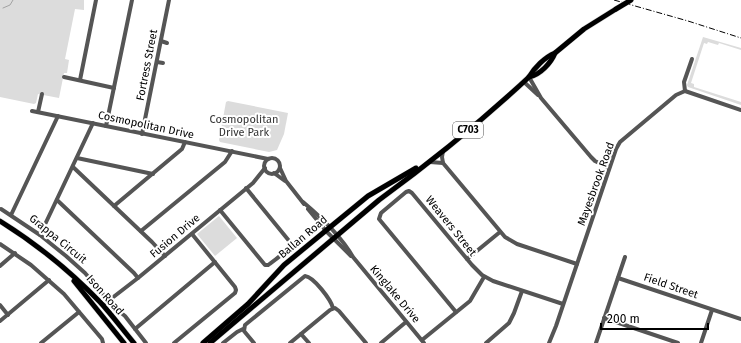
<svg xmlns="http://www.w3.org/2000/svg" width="741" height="343" font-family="'Fira Sans',sans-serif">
  <rect width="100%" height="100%" fill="#fff"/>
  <g fill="#dcdcdc">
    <polygon points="0,0 84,0 84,10 75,9 65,59 69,60 67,73 64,73 59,98 38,94 36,103 34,104 0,97"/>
    <polygon points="703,37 741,48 741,50 719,43 718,45 708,42 707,44 704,43 691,83 694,84 694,87 741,102 741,105 688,87 687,85"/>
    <polygon points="228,101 288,113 284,134 277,150 269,152 220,142 219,140 226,102"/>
    <polygon points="219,216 237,238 215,256 197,234"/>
  </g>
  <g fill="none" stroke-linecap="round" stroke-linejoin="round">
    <polyline stroke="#a3a3a3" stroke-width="1" points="3,8 10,5 13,0"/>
    <g stroke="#dbdbdb" stroke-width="6">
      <g id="major">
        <path d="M529 77C540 75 551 63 555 53"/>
        <path d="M0 221C37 244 70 271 100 302 112 315 123 330 134 343"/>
        <polyline points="74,281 124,343"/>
        <polyline points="203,343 248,304 284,265 329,228 368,196 416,168"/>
        <path d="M210 343 379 200C431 162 482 121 529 77 534 68 545 57 555 53L584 29 616 9"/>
      </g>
    </g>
    <g stroke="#555" stroke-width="4">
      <polyline points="161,41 167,43"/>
      <polyline points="157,62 163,63"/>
      <polyline points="64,77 114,88"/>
      <polyline points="529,77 541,98 591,157 595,161 609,168"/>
      <polyline points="80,80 96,0"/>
      <polyline points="524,82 538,95"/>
      <polyline points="685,91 684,82 692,59"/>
      <polyline points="32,111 268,159"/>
      <polyline points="38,112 42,94"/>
      <polyline points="106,126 132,0"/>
      <polyline points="142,134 169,0"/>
      <polyline points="443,151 442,157 443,163 505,237 517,244 577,264"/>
      <polyline points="77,158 153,174"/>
      <circle cx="272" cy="166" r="8"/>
      <polyline points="430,162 443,163"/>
      <polyline points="73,167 152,242 165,256"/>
      <polyline points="280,168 286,181 304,204"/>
      <polyline points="274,173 285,181"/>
      <polyline points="57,200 134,273 138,278"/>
      <path d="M303 202C322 218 341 236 353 257L424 343"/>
      <polyline points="114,206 182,149 185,142"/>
      <polyline points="1,209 40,235 66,256 85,273 115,308 125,316 146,343"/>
      <polyline points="308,209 326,231 351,256"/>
      <path d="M220 210 265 265H268C275 260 289 251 290 242L246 188"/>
      <polyline points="11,215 58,116"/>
      <polyline points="141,231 225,162 232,151"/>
      <polyline points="40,235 93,123"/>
      <polyline points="0,244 31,265 64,294 102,339 103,343"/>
      <polyline points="467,259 500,232"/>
      <polyline points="0,266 15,253"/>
      <polyline points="618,278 741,319"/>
      <polyline points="0,305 8,315"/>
      <polyline points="103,305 138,278 253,183 265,168"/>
      <polyline points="456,312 379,219 381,213 406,192 409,191 412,193 472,265 482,275 493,281 563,304"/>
      <polyline points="604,318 678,343"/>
      <polyline points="0,321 49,280"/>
      <polyline points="135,329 215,262"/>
      <polyline points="301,334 309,343"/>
      <polyline points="422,340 470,301 484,277"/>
      <polyline points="41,343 79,312"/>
      <polyline points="174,343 235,293 236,290 235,287 192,234"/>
      <polyline points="223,343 237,332 243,329"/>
      <path d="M254 343 244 331 245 325 305 276C314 277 331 300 333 308"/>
      <polyline points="290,343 330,310 335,308 339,311 366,343"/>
      <polyline points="381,343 406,322"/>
      <polyline points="486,343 509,323 514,313 522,291"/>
      <polyline points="549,343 556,326 616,149 620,142 676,95 685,91 741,110"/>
      <polyline points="596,343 625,257"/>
      <polyline points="701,343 712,310"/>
    </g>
    <use href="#major" stroke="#000" stroke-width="5"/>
    <polyline stroke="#000" stroke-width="1" stroke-dasharray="6 2 1 2" stroke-linecap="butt" points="614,0 688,21 741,38"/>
    <g stroke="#dbdbdb" stroke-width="6" stroke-linecap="butt">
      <polyline id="major-bridge" points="616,9 631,0"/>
    </g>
    <use href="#major-bridge" stroke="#000" stroke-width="5"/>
  </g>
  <g text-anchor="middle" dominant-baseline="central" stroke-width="4" stroke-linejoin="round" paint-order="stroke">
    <rect fill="#fff" stroke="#4c4c4c" stroke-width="1" x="453" y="122" width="30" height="16" rx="3"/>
    <g font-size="10" font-weight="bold" fill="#000">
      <text x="468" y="130">C703</text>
    </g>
    <g font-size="11" fill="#000" stroke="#fff">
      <text transform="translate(147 65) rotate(-79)">Fortress Street</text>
      <text transform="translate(146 125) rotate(12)">Cosmopolitan Drive</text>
      <text transform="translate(596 184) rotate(-70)">Mayesbrook Road</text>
      <text transform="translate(451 226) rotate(51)">Weavers Street</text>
      <text transform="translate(175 236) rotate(-40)">Fusion Drive</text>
      <text transform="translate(303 237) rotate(-40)">Ballan Road</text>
      <text transform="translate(58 239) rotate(39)">Grappa Circuit</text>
      <text transform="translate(671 286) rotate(19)">Field Street</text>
      <text transform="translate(395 294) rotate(50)">Kinglake Drive</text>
      <text transform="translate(105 295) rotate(48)">Ison Road</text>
    </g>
    <g font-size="11" fill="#333" stroke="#fff">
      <text x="244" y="119">Cosmopolitan<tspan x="244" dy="13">Drive Park</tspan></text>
    </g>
  </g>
  <path d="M601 323v6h107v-6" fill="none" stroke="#000000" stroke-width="2"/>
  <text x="607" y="323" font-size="12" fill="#000000" stroke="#ffffff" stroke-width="3" paint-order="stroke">200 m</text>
</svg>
